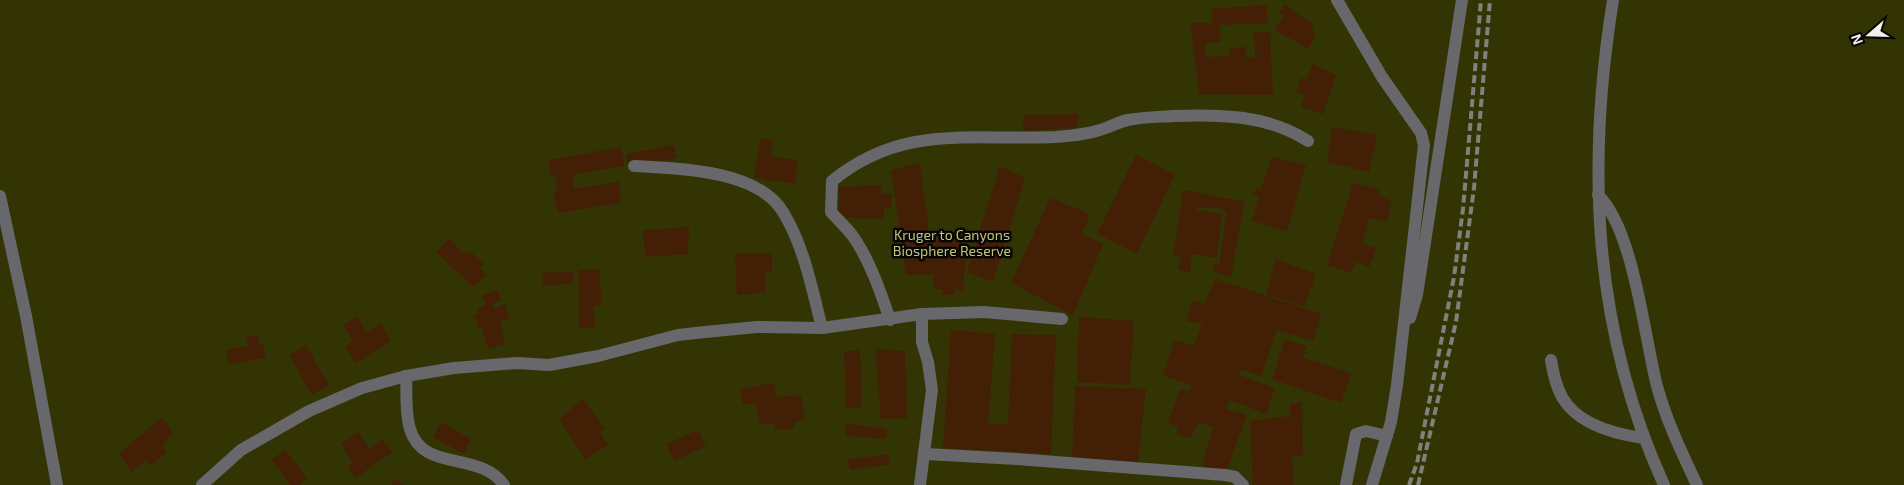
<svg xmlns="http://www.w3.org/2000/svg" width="1904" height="485" font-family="'Exo 2',sans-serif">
  <rect width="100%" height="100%" fill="#1d1c16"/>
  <rect fill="#333404" x="0" y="0" width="1904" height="485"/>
  <g fill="#432005">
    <polygon points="1284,4 1314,25 1311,31 1316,35 1308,49 1275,30 1284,15 1279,13"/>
    <polygon points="1267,5 1268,23 1219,25 1221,42 1205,43 1206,57 1230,56 1230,48 1246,47 1246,58 1255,58 1254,32 1270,32 1273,95 1199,94 1190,23 1213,23 1211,9"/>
    <polygon points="1312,64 1336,75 1323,114 1301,107 1305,94 1296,93 1301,78 1307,79"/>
    <polygon points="1080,114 1076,128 1023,131 1024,115"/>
    <polygon points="1332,127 1377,135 1369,172 1327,162"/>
    <polygon points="760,139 773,140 771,157 798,160 795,184 754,178"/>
    <polygon points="674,145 677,158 628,166 626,154"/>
    <polygon points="621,147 624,166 572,175 574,189 619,182 621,203 558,213 553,193 557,192 555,174 551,176 548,160"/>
    <polygon points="1136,155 1175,174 1137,254 1097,234"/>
    <polygon points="1272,157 1306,165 1287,231 1252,221 1259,196 1253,195 1257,186 1261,188"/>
    <polygon points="920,163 930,240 967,241 963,291 955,289 953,295 942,295 943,290 933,288 934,274 906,275 891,170"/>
    <polygon points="1000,166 1025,178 993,282 967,272"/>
    <polygon points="1353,183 1379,189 1378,195 1391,201 1387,222 1369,218 1362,244 1377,248 1369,267 1356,262 1351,273 1327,265"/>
    <polygon points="881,185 881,194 892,194 891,208 884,207 884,219 839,217 839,187"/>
    <polygon points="1183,190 1244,202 1231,277 1213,272 1214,264 1219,265 1227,211 1217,208 1198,207 1197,210 1222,214 1217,258 1192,254 1190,272 1179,270 1180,256 1173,256"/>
    <polygon points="1050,198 1090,214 1082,234 1103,244 1073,315 1011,283"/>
    <polygon points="689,227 688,254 645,257 643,230"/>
    <polygon points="449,238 464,254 470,251 485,265 480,268 486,275 473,287 436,252"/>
    <polygon points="735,253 772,254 772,271 765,271 765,293 737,295"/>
    <polygon points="1276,259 1316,274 1304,307 1266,294"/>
    <polygon points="600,269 601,305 593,307 595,329 579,328 578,270"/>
    <polygon points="573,271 574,283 543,286 542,273"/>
    <polygon points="1215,279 1321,314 1313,341 1277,330 1261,376 1241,369 1239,375 1275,388 1266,414 1229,400 1226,409 1247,415 1226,472 1202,466 1213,427 1198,422 1190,439 1177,434 1178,427 1168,423 1180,389 1189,392 1191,385 1163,376 1174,340 1194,346 1202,324 1186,321 1193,300 1205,304"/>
    <polygon points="498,290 501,300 493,304 494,309 505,304 509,320 500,322 505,344 488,349 481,327 479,329 474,315 479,314 477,308 486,305 482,295"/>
    <polygon points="358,316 366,332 381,323 391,341 356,363 345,347 353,341 343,325"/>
    <polygon points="1079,317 1134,321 1130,385 1077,382"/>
    <polygon points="951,330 995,334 988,424 1008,424 1012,334 1056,335 1051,454 943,448"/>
    <polygon points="258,334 259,345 263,343 266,357 229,365 226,350 248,346 246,337"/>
    <polygon points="1285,339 1307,347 1303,358 1351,373 1341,403 1272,379"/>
    <polygon points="306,345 329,385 312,395 289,355"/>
    <polygon points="875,349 905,351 907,418 881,419"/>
    <polygon points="860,350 862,408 846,408 844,352"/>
    <polygon points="773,383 776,397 801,395 805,420 794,422 794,428 776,430 774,423 760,425 756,403 743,405 740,389"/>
    <polygon points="1075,386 1146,389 1138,464 1072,459"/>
    <polygon points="583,399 605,428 600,433 608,444 586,460 559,419"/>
    <polygon points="1302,402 1303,455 1292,456 1294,485 1253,485 1250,421 1290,416 1290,404"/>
    <polygon points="162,417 173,433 162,445 167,452 150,466 146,460 132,472 119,454"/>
    <polygon points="441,422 471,439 464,454 433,437"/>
    <polygon points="845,423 887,429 886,439 846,436"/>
    <polygon points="698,430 706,446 674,461 666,444"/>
    <polygon points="358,432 370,449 382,439 392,452 356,478 347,466 353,463 341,444"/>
    <polygon points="285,449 307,478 300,485 290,485 272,460"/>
    <polygon points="888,454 890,464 850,470 847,460"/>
    <polygon points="394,479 405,485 391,485"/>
  </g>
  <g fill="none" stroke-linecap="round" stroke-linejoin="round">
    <g stroke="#68676b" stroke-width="12">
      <polyline points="1337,0 1382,77 1421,133 1424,145 1397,385 1391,422 1372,485"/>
      <path d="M1613 0C1586 168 1593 329 1664 485"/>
      <path d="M634 166C677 168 758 170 783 212 804 246 812 289 822 328"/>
      <path d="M1598 195C1634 230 1644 336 1657 386 1666 420 1682 453 1697 485"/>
      <polyline points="0,196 26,316 57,485"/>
      <polyline points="922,314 984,312 1062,319"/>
      <polyline points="1410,318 1417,295 1462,0"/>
      <path d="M890 320C881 293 869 258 852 235 846 227 838 220 831 212L832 181C903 123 971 141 1055 137 1069 136 1083 135 1096 131 1107 129 1117 122 1128 120 1143 117 1158 117 1173 116 1220 114 1268 115 1308 141"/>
      <path d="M1551 360C1553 373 1556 386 1562 397 1577 424 1615 434 1643 438"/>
      <path d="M406 376C407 392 405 413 410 429 423 473 479 450 504 485"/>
      <polyline points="926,454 1017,459 1225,475 1235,477 1243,485"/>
      <polyline points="202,485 241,450 309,411 362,388 406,376 454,368 517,363 549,365 598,356 678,335 705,332 757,327 822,328 922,314 922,342 928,362 932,390 920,485"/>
      <polyline points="1346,485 1356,434 1366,431 1387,436"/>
    </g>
    <g stroke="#81807b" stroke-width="4" stroke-dasharray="8 4" stroke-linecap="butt">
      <polyline points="1409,485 1417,463 1454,277 1463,209 1481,0"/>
      <polyline points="1418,485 1456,322 1474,188 1490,0"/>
    </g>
  </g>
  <g text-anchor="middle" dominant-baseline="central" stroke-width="5" stroke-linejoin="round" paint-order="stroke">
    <g font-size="14" fill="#c3c57b" stroke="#070605">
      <text x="952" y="234">Kruger to Canyons<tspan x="952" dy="16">Biosphere Reserve</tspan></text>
    </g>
  </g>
  <g transform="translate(1869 35) rotate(250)" stroke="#070605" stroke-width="4" paint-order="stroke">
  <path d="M0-4L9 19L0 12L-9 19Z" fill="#f2f1ed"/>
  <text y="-8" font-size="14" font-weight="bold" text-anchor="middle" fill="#f2f1ed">N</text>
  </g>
</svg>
